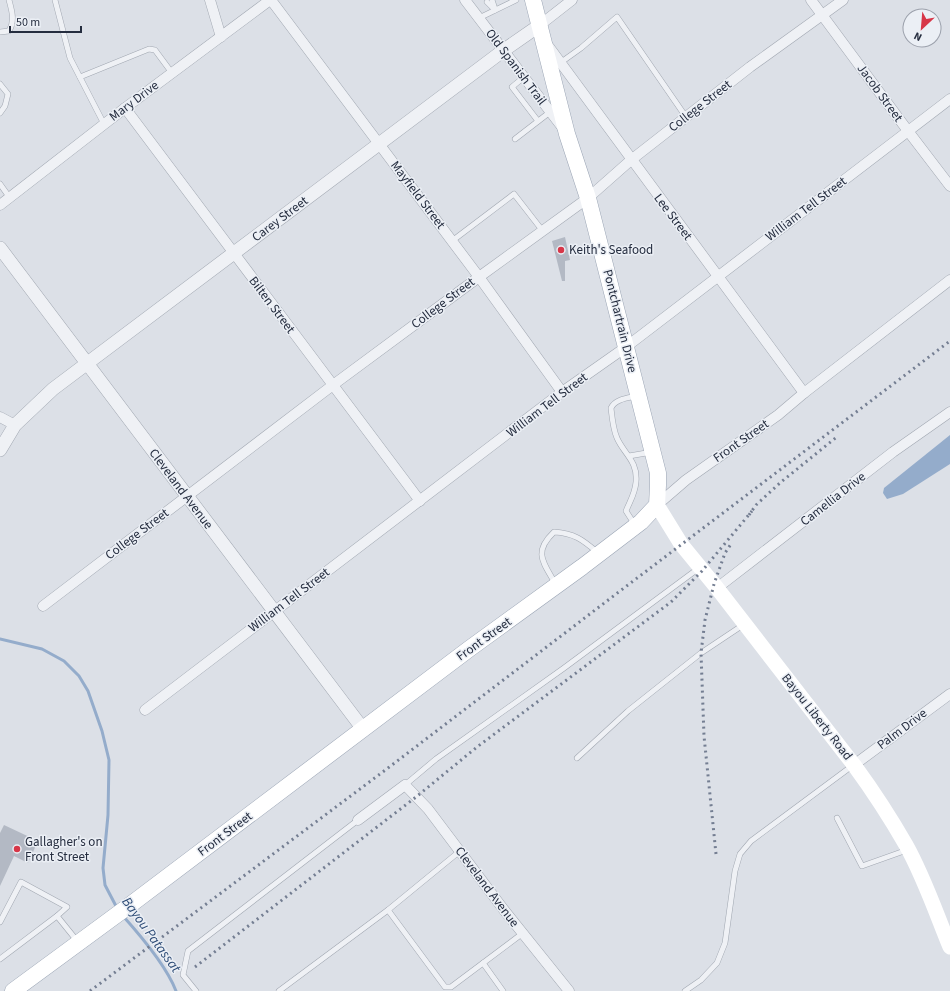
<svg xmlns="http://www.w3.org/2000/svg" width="950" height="991" font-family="'Source Sans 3',sans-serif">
  <rect width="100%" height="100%" fill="#dce0e7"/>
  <polygon fill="#94accb" points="950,435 950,464 903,494 887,499 883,493 884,488"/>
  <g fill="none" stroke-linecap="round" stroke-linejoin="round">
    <g stroke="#94accb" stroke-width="3">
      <polyline points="0,639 42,649 64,661 79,676 88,691 102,731 109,760 108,815 103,868 105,885 117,908"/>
      <path d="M123 916C140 935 167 967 176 991"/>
    </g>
  </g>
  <g fill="#b3b9c4">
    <polygon points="565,237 570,260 565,261 565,281 562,281 552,241"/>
    <polygon points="4,825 38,841 28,863 14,856 0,886 0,833"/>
  </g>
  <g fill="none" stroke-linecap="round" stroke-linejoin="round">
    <g stroke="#a1a7b1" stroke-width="6">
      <g id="service">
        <polyline points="55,0 70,58 104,124"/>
        <polyline points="492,0 495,9"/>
        <polyline points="487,2 495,10"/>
        <polyline points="479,18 516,0"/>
        <path d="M0 32 9 31C15 21 12 11 9 0"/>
        <polyline points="560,63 581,48 617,17 686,117"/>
        <polyline points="80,77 149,49 155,50 172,73"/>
        <polyline points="524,77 512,87 538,121"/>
        <polyline points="0,84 8,94 5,106 0,113"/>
        <polyline points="515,139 550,112"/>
        <polyline points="0,184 10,198"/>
        <polyline points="452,241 514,194 542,230"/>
        <polyline points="629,456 652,452"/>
        <path d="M635 525 626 511C630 501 635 494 636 482 638 461 624 454 617 438 613 429 612 417 611 408 615 399 628 398 637 396"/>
        <path d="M555 583C543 562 533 552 554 532 574 533 583 540 597 552"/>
        <polyline points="577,758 628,711 701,653 743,625"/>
        <polyline points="405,785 436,759 564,668 699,568"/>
        <polyline points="837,818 862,866 907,850"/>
        <polyline points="388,910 445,987 451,987 523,933"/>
        <polyline points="0,922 21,882 67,907 57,916 78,942"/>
        <polyline points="0,959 57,916"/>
        <polyline points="483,963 503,991"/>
        <polyline points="196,991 183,975 188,951 358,820"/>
        <polyline points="279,991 388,910 460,851"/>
        <polyline points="685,991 701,980 717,963 725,943 735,871 740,854 751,841 852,766"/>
      </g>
    </g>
    <g stroke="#a1a7b1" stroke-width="11">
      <g id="minor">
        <polyline points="210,0 221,37"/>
        <polyline points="271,0 479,277 562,392"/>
        <polyline points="465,0 562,127"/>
        <polyline points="811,0 908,131 950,186"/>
        <polyline points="540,25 572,0"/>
        <polyline points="549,47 804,393"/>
        <polyline points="125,108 420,501"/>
        <polyline points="0,205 125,108 270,0"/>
        <polyline points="0,417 15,425"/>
        <polyline points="657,505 686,480 778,415 804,393 950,280"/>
        <polyline points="717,588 893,452 950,412"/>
        <polyline points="43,606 333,385 479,277 588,198 631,160 750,67 843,0"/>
        <polyline points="145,710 562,392 626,347 950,99"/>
        <polyline points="854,765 950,694"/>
        <polyline points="358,820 405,785 428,809 504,910 569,991"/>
      </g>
    </g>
    <g stroke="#a1a7b1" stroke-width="14">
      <g id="tertiary">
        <polyline points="0,248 363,729"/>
        <polyline points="0,450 15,425 53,389 504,50 540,25"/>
      </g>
    </g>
    <g stroke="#9aa4b4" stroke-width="17">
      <polyline id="primary" points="13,991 130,905 469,649 582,567 641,522 657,505 658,485 658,473 588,198 567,134 533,0"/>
    </g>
    <use href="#service" stroke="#eff1f5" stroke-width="5"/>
    <use href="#minor" stroke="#eff1f5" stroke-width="10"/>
    <use href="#tertiary" stroke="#eff1f5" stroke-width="13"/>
    <path stroke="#fff" stroke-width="15" d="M657 505 681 544 717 588 854 765C873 791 890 817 906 845 924 877 936 913 950 947"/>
    <use href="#primary" stroke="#fff" stroke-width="16"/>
    <g stroke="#747e92" stroke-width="3" stroke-dasharray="2 4" stroke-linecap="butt">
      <polyline points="749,515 756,505 781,482 838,436"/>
      <polyline points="716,854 704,736 701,653 705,620 714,584 725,553 731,544"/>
      <polyline points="195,967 416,797 477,747 671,602 702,571 752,511"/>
      <polyline points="90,991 388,768 620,591 950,341"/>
    </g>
  </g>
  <g fill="#d73648" stroke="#ebeff5" stroke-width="1.5">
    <circle cx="561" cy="250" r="4"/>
    <circle cx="17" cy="849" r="4"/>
  </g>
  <g text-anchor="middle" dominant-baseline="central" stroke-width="3" stroke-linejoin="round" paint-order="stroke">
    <g font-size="13" fill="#252d3f" stroke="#ebeff5">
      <text transform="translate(516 67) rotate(53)">Old Spanish Trail</text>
      <text transform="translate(880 93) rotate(54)">Jacob Street</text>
      <text transform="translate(134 101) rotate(-37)">Mary Drive</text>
      <text transform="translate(700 106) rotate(-38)">College Street</text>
      <text transform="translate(418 195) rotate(53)">Mayfield Street</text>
      <text transform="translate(806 209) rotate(-37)">William Tell Street</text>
      <text transform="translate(673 217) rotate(53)">Lee Street</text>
      <text transform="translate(280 219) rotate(-37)">Carey Street</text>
      <text transform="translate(443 303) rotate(-37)">College Street</text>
      <text transform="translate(272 305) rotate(53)">Bilten Street</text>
      <text transform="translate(620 321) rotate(76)">Pontchartrain Drive</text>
      <text transform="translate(547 405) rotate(-37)">William Tell Street</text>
      <text transform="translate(741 441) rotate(-35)">Front Street</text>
      <text transform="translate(181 489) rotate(53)">Cleveland Avenue</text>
      <text transform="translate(833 499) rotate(-38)">Camellia Drive</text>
      <text transform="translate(137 534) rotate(-37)">College Street</text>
      <text transform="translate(289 600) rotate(-37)">William Tell Street</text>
      <text transform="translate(484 639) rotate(-36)">Front Street</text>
      <text transform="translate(817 717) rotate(52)">Bayou Liberty Road</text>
      <text transform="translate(902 729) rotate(-37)">Palm Drive</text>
      <text transform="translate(225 834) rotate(-37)">Front Street</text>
      <text transform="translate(487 887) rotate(53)">Cleveland Avenue</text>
    </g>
    <g font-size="13" fill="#252d3f" stroke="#ebeff5" text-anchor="start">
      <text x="569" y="250">Keith's Seafood</text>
      <text x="25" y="842">Gallagher's on<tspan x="25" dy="15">Front Street</tspan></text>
    </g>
    <g font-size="14" font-style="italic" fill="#2c4a75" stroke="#ebeff5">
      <text transform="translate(151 935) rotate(54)">Bayou Patassat</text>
    </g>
  </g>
  <g transform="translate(922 28) rotate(206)"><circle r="19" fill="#ebeff5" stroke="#9ca1ac"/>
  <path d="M0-3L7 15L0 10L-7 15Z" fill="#d73648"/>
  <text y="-6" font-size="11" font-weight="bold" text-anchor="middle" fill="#252d3f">N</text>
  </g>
  <path d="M10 26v6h71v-6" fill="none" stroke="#252d3f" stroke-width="2"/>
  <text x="16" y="26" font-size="12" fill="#252d3f" stroke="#ebeff5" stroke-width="3" paint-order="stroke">50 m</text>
</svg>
